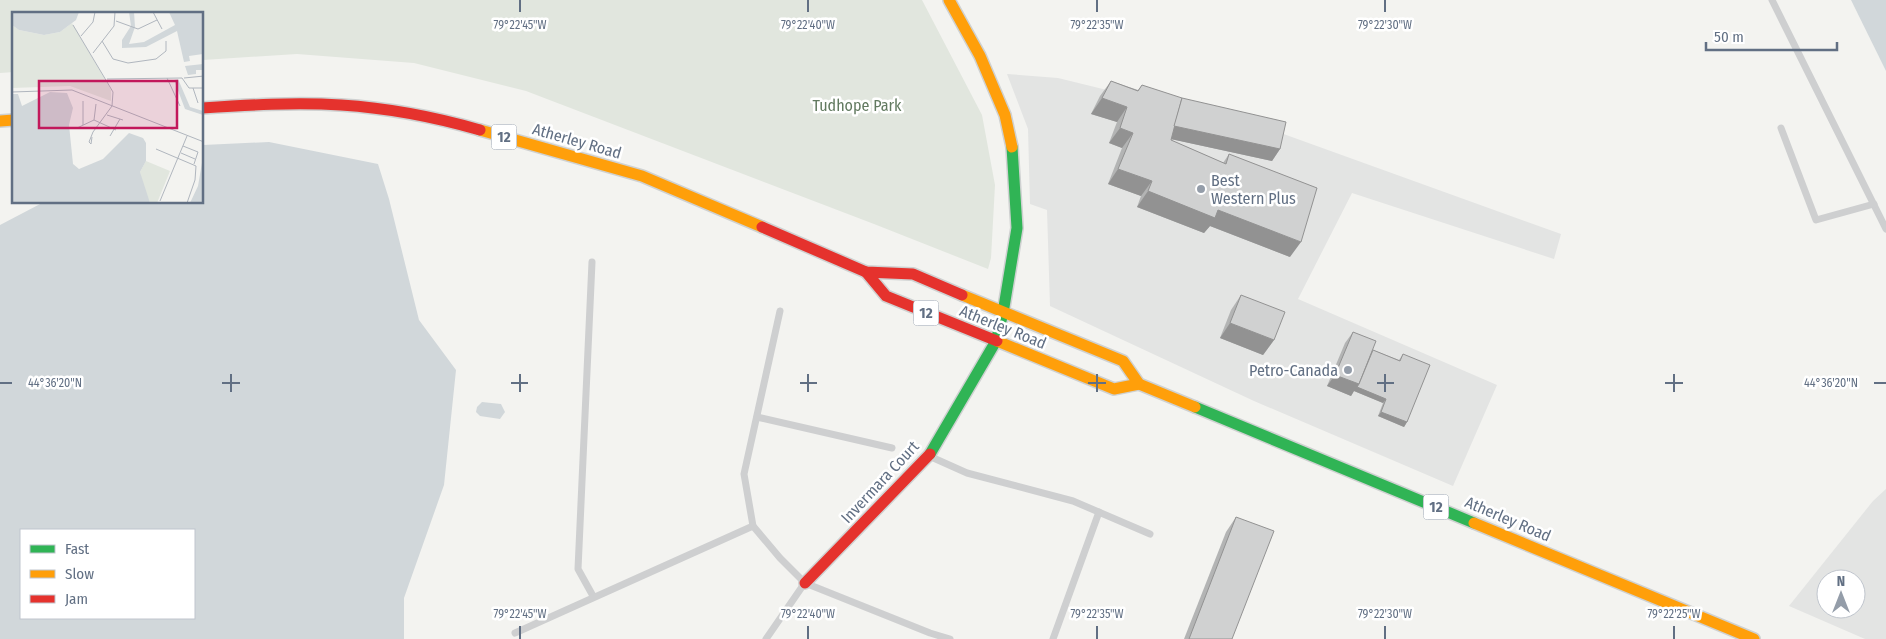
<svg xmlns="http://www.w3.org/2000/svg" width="1886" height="639" font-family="'Fira Sans Condensed',sans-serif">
  <rect width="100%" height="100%" fill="#f3f3f0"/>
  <g fill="#e3e4e3" fill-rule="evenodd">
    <polygon points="1007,74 1058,78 1278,132 1561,234 1554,259 1352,193 1298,299 1497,385 1453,486 1254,401 1050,306 1047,210 1030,204 1028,129"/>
    <path d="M1886 489V639H1865L1789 606 1873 501ZM1826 579H1856V609H1826Z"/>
  </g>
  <polygon fill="#e1e6de" points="0,0 922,0 982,115 995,185 991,258 988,269 874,224 526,91 414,63 297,54 203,60 202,14 14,14 14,72 0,73"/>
  <g fill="#d1d7da" fill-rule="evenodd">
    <polygon points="1851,0 1886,0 1886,71"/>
    <path d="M269 142 378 164 389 199 419 320 456 370 444 485 404 598V639H0V225L42 203 202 202 203 145ZM194 530V618H21V530Z"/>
    <polygon points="482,402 501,404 505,412 500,419 480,416 476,412 477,407"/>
  </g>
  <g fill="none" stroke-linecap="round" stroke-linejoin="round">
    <g stroke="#cfd1d1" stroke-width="14">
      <g id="fast">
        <polyline points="1195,407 1474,523"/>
        <polyline points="930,454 996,341 1003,313 1017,228 1012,147"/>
      </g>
    </g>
    <g stroke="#cfd1d1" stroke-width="14">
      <g id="slow">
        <polyline points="949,0 980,56 1005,115 1012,147"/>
        <polyline points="0,121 14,120"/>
        <polyline points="480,130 642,176 762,227"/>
        <polyline points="962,295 1123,361 1139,384 1195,407"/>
        <polyline points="997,341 1114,389 1139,384"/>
        <polyline points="1474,523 1754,639"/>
      </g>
    </g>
    <g stroke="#cfd1d1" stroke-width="14">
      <g id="jam">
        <path d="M202 108C248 105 295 102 341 105 388 108 435 117 480 130"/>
        <polyline points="762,227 866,272 913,274 962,295"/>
        <polyline points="866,272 886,296 997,341"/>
        <polyline points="805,583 930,454"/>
      </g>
    </g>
    <g stroke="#cecfd0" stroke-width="7">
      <polyline points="1772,0 1886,229"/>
      <polyline points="1781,128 1816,220 1874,204"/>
      <polyline points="592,262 578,569 593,596"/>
      <polyline points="780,311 744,474 753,526 780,558 805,583 930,633 950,639"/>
      <polyline points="757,417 892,448"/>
      <polyline points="929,456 967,473 1073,501 1150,534"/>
      <polyline points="515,633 753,526"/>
      <polyline points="766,639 804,584"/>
      <polyline points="1053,639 1099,512"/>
    </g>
    <use href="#fast" stroke="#30b455" stroke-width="11"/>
    <use href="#slow" stroke="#ff9f0a" stroke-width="11"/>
    <use href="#jam" stroke="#e5322d" stroke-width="11"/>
  </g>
  <g fill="#b3b4b4">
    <polygon points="1111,81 1138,90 1142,85 1280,149 1272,161 1171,139 1171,140 1223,163 1229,154 1290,257 1210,226 1204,233 1137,207 1141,196 1108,184 1122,148 1109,143 1117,122 1091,114 1100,96"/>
    <polygon points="1241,295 1274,340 1263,355 1220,338 1231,310"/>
    <polygon points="1353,332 1373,350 1399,360 1403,354 1407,422 1404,427 1378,416 1383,403 1354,391 1351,396 1327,386 1345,343"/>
    <polygon points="1236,517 1232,639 1184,639 1226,532"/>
  </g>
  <g fill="#929292">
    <polygon points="1102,98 1127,107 1117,122 1091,114"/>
    <polygon points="1174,126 1280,149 1272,161 1166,138"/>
    <polygon points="1120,128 1133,133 1122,148 1109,143"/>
    <polygon points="1118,169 1152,181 1141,196 1108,184"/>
    <polygon points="1148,191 1218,210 1301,242 1290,257 1210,226 1204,233 1137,207"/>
    <polygon points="1230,323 1274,340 1263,355 1220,338"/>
    <polygon points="1335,375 1359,384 1386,399 1383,403 1354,391 1351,396 1327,386"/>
    <polygon points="1381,412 1407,422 1404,427 1378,416"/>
  </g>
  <g fill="#d0d1d1" stroke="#929292">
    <polygon points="1111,81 1138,91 1142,85 1182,98 1171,140 1226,164 1229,154 1317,188 1301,242 1218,210 1215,218 1148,191 1152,181 1118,169 1133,133 1120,128 1127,107 1102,98"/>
    <polygon points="1182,98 1286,122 1280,149 1174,126"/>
    <polygon points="1241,295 1285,312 1274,340 1230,323"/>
    <polygon points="1353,332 1376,341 1359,384 1335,375"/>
    <polygon points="1373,350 1400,361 1403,354 1430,365 1407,422 1381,412 1386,399 1357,387 1359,384"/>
    <polygon points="1236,517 1274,531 1232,639 1189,639"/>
  </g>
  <path fill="none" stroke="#616f83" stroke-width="2" d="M520 0V12M808 0V12M1097 0V12M1385 0V12M231 374V392M520 374V392M808 374V392M1097 374V392M1385 374V392M1674 374V392M0 383H12M222 383H240M511 383H528M800 383H817M1088 383H1106M1377 383H1394M1665 383H1683M1874 383H1886M520 626V639M808 626V639M1097 626V639M1385 626V639M1674 626V639"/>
  <g fill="#949da9" stroke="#fff" stroke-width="2">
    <circle cx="1201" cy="189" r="5"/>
    <circle cx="1348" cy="370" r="5"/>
  </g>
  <g text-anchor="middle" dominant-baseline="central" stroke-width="5" stroke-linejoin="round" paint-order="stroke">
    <g fill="#fff" stroke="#909aa8" stroke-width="1">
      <rect x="491.5" y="124.5" width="25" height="25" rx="4"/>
      <rect x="913.5" y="300.5" width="25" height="25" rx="4"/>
      <rect x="1423.5" y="494.5" width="25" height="25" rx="4"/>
    </g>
    <g font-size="15" font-weight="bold" fill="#616f83">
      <text x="504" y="137">12</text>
      <text x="926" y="313">12</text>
      <text x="1436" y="507">12</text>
    </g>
    <g font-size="16" fill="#627a60" stroke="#fff">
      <text x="857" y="105">Tudhope Park</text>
    </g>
    <g font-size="16" fill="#616f83" stroke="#fff">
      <text transform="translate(577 141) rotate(16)">Atherley Road</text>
      <text transform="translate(1003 327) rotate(22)">Atherley Road</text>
      <text transform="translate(880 482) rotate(-47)">Invermara Court</text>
      <text transform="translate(1508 519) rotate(23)">Atherley Road</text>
    </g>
    <g font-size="16" fill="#616f83" stroke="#fff" text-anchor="start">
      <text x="1211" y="180">Best<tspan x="1211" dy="18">Western Plus</tspan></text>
      <text x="1338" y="370" text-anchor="end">Petro-Canada</text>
    </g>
  </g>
  <g transform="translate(12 12)">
    <rect width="191" height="191" fill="#f3f3f0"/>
    <path d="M60 11 99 78V89L58 74 0 76V13L7 18 32 23 48 20ZM134 149 158 159 145 191H138L130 173 128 160Z" fill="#e1e6de"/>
    <path d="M0 0H67L64 8 48 20 32 23 7 18 0 13ZM117 0H122L123 15 117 32 132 30 163 13 157 0H191V42L177 44 178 49 172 50 165 19 134 35 110 36V28L119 14ZM191 52V58H184V62L176 63 173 54ZM166 67 178 95 191 99V103L173 97 162 68ZM38 80 55 81 61 96 57 113 61 152 67 157 91 147 117 121 131 126 134 131V149L128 160 138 191H0V82H6L10 94ZM191 145V191H178L186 174Z" fill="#d1d7da"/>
    <path fill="none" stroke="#b0b6be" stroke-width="1" d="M141 0 150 17M104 9 126 17 145 8M61 13 101 80 100 94 81 120 77 130 79 132 80 125M69 24 81 10 83 0M90 29 101 47 116 51 144 47 154 39V29M81 41 102 14 103 0M155 66 168 94M172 66 192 64M95 67 170 66 177 76H192M181 76 186 91M0 80 60 78 192 130M71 89V113M84 92 82 108 104 118M95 103 111 108M65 116 82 108M98 124 108 107M171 134 186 140 182 152M144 137 184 154 183 168 175 191M169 141 183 147M148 189 175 124"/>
    <path fill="#c2185b" fill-opacity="0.15" stroke="#c2185b" stroke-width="2.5" d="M27 69H165V116H27Z"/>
    <rect width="191" height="191" fill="none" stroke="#616f83" stroke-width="2.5"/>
  </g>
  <g font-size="12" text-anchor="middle" fill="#616f83" stroke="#fff" stroke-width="5" stroke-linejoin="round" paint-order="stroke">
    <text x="520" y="29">79°22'45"W</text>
    <text x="808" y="29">79°22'40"W</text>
    <text x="1097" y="29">79°22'35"W</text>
    <text x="1385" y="29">79°22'30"W</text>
    <text x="55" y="387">44°36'20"N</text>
    <text x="1831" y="387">44°36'20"N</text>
    <text x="520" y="618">79°22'45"W</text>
    <text x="808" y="618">79°22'40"W</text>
    <text x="1097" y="618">79°22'35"W</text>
    <text x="1385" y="618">79°22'30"W</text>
    <text x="1674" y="618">79°22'25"W</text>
  </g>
  <rect x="20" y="529" width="175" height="90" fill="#ffffff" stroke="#c0c5cd"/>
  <rect x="30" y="545" width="25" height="8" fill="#30b455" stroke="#c0c5cd"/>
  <text x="65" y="554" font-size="15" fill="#616f83">Fast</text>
  <rect x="30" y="570" width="25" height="8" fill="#ff9f0a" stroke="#c0c5cd"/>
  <text x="65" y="579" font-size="15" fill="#616f83">Slow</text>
  <rect x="30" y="595" width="25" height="8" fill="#e5322d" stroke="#c0c5cd"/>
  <text x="65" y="604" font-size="15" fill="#616f83">Jam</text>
  <g transform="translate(1841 594)"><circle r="24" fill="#ffffff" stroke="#c0c5cd"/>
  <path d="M0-4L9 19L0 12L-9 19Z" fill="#949da9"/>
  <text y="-8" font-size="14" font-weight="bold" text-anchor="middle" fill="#616f83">N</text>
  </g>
  <path d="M1706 42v8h131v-8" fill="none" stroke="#616f83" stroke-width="2.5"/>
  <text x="1714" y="42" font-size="15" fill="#616f83" stroke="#ffffff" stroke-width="4" paint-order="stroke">50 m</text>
</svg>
